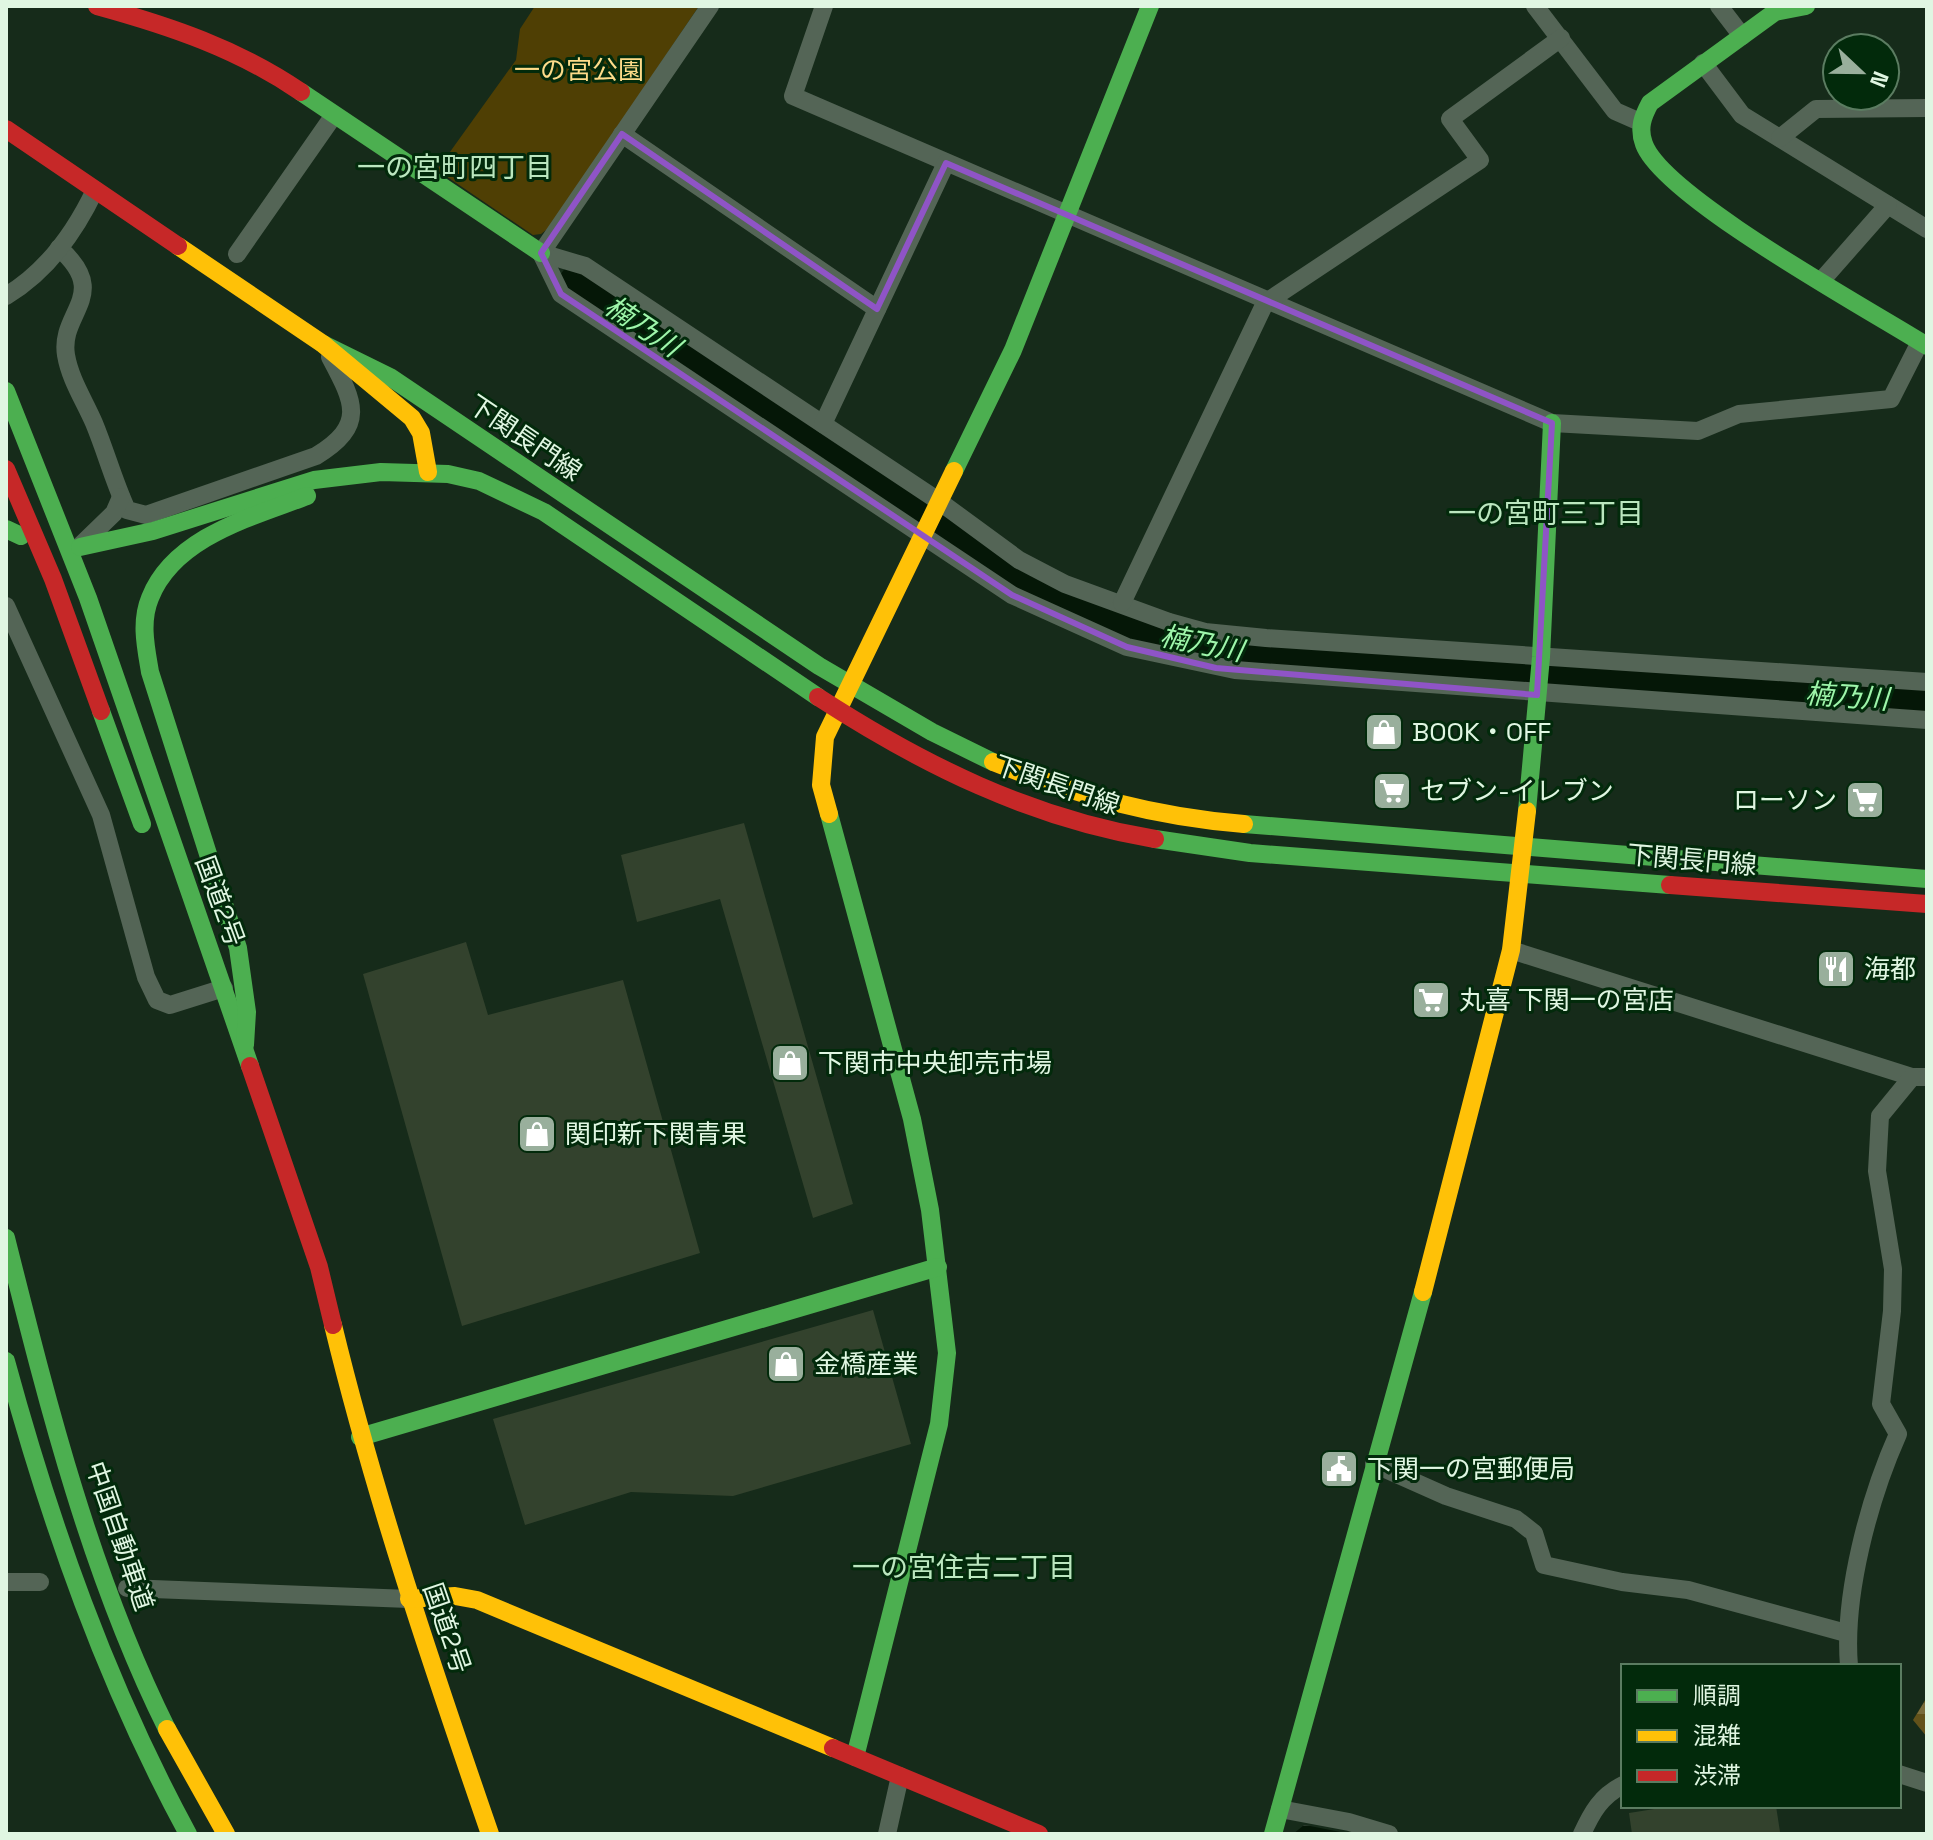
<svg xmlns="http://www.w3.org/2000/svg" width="1933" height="1840" font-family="'Space Grotesk','Noto Sans JP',sans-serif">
  <defs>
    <pattern id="forest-firs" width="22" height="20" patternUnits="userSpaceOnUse" patternTransform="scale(2)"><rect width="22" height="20" fill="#63521a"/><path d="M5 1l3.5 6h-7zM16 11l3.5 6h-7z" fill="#796c3b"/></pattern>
    <pattern id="water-rules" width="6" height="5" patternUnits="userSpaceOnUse" patternTransform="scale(2)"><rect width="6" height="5" fill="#051707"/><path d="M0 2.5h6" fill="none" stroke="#29392b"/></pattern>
  </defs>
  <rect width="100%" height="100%" fill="#162b1a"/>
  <polygon fill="url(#forest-firs)" points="1927,1697 1927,1737 1913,1720"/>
  <polygon fill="#4f3f04" points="535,6 699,6 550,227 541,234 533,235 437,170 516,60 520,29"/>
  <polygon fill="url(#water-rules)" points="1304,1825 1305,1825 1351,1834 1293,1834"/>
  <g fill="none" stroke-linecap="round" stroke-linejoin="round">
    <path stroke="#051707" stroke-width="34" d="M576 282 1021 580C1085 614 1151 635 1222 651L1927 701"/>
  </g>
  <g fill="#33422d">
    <polygon points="744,823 853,1204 813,1218 720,899 637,922 621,855"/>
    <polygon points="466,942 488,1015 623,980 700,1253 462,1326 363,974"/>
    <polygon points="873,1310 911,1444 733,1496 631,1492 525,1525 493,1419"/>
    <polygon points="1673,1806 1776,1806 1780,1832 1632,1834 1629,1813"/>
  </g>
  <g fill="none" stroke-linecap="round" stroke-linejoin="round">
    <g stroke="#546556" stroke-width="18">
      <polyline points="824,6 793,96 1552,423 1698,431 1739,414 1891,399 1920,342"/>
      <polyline points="1535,6 1615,111 1640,122"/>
      <polyline points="1719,6 1742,36"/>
      <polyline points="1703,63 1742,115 1927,229"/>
      <polyline points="622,134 877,309"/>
      <polyline points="1780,138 1816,109 1927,108"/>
      <path d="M59 248C112 295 59 312 66 355 70 379 84 400 94 423 106 452 114 482 127 510L146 515 316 456C367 425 354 402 330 357"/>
      <polyline points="541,253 561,294 1012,595 1127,647 1235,670 1927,720"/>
      <polyline points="541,253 585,266 940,502 1019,560 1065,584 1169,622 1205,632 1266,638 1927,682"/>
      <polyline points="541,253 710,6"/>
      <polyline points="237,254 334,115"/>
      <polyline points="1822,280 1888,205"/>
      <path d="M6 296C46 272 75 232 95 190"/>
      <polyline points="823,424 946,163"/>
      <polyline points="80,546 114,513 121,497"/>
      <polyline points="1122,603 1265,303 1480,160 1450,119 1561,38"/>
      <polyline points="6,606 101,815 146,977 157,1000 170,1005 224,988"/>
      <polyline points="1511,950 1912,1077 1927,1077"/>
      <polyline points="1374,1464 1446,1496 1516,1519 1534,1533 1544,1565 1622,1582 1688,1590 1846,1633"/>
      <polyline points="6,1582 40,1582"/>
      <polyline points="127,1588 409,1599"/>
      <path d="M1849 1666C1843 1595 1869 1499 1898 1434L1881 1404 1892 1311 1893 1269 1877 1171 1880 1116 1912 1077"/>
      <polyline points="1899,1774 1927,1783"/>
      <polyline points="1280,1809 1349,1822 1389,1834"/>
      <polyline points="887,1834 900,1776"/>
      <path d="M1582 1834C1592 1812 1601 1796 1623 1785"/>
    </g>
    <g stroke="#4caf50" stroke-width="18">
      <path d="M1806 6 1775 12 1650 103C1643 116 1638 128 1644 144 1663 197 1870 310 1927 346"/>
      <polyline points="301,92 541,253"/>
      <polyline points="323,344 390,377 819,666 932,732 993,762"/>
      <polyline points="6,391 88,598 250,1066"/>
      <polyline points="954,471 1013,350 1150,6"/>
      <polyline points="6,529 21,536"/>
      <polyline points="80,547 153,531 314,480 381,472 448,474 479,481 544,512 818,697"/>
      <polyline points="101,711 142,824"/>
      <polyline points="1527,811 1541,657 1552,423"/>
      <polyline points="829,814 912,1119 930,1210 947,1353 939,1424 855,1757"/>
      <polyline points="1244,824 1927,879"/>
      <polyline points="1155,839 1250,853 1670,885"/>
      <path d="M245 1045 247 1012 238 948 150 672C146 648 140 622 150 598 174 537 252 517 307 496"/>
      <path d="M6 1238C48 1405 90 1574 167 1729"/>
      <path d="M6 1361C51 1526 106 1683 188 1834"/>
      <polyline points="360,1437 938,1267"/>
      <polyline points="1273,1834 1423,1292"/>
    </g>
    <g stroke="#ffc107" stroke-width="18">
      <polyline points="178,246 323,344 412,418 421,433 428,472"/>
      <path d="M993 762C1076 795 1155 817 1244 824"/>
      <polyline points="829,814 821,785 825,737 954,471"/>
      <polyline points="1423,1292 1511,950 1527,811"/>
      <path d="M333 1325C375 1498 432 1666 490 1834"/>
      <polyline points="409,1599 455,1596 477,1600 833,1748"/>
      <polyline points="167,1729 226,1834"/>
    </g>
    <g stroke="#c62828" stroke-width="18">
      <path d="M97 6C170 26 238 49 301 92"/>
      <polyline points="6,129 178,246"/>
      <polyline points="6,469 53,579 101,711"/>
      <path d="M818 697C923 765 1030 818 1155 839"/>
      <polyline points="1670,885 1927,904"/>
      <polyline points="250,1066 319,1267 333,1325"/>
      <polyline points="833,1748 1039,1834"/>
    </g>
  </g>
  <path fill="none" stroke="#8f54c6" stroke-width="6" stroke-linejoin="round" d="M622 134 877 309 946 163 1552 423 1537 695 1216 668 1127 647 1012 595 561 294 541 253Z"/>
  <defs>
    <g id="shop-square" transform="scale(2)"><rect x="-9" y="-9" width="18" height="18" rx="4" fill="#99af9c" stroke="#022a0b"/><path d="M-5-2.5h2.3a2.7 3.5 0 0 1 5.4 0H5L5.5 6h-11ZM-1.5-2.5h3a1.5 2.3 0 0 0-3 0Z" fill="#fff"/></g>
    <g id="supermarket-square" transform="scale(2)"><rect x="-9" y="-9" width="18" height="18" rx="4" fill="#99af9c" stroke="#022a0b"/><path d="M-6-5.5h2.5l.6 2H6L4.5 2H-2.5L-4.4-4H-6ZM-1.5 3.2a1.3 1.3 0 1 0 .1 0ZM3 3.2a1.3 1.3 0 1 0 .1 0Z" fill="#fff"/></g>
    <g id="restaurant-square" transform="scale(2)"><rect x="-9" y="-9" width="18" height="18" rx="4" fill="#99af9c" stroke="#022a0b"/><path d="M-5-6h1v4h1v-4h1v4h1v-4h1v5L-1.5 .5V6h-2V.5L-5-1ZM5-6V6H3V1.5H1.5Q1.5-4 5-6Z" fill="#fff"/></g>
    <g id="civic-square" transform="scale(2)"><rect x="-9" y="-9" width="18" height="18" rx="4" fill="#99af9c" stroke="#022a0b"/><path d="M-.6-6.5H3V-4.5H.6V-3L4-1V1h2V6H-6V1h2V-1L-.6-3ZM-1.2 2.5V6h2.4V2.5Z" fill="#fff"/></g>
  </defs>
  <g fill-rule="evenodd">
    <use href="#shop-square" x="1384" y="732"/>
    <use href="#supermarket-square" x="1392" y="791"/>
    <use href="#supermarket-square" x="1865" y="800"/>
    <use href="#restaurant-square" x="1836" y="969"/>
    <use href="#supermarket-square" x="1431" y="1000"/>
    <use href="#shop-square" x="790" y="1063"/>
    <use href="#shop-square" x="537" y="1134"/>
    <use href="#shop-square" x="786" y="1364"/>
    <use href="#civic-square" x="1339" y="1469"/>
  </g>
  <g text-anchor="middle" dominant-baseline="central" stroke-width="6" stroke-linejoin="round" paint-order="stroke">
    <g font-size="26" fill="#fddb89" stroke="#022a0b">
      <text x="579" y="70">一の宮公園</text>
    </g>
    <g font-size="26" fill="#e0f6e2" stroke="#022a0b">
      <text transform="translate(525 438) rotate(34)">下関長門線</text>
      <text transform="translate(1057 785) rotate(19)">下関長門線</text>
      <text transform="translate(1692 860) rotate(5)">下関長門線</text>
      <text transform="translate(220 901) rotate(70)">国道2号</text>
      <text transform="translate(120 1536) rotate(71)">中国自動車道</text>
      <text transform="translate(447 1628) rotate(71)">国道2号</text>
    </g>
    <g font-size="26" fill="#e0f6e2" stroke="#022a0b" text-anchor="start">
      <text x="1412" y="732">BOOK・OFF</text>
      <text x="1420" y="791">セブン-イレブン</text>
      <text x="1837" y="800" text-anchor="end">ローソン</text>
      <text x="1864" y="969">海都</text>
      <text x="1459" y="1000">丸喜 下関一の宮店</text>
      <text x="818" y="1063">下関市中央卸売市場</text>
      <text x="565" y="1134">関印新下関青果</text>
      <text x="814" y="1364">金橋産業</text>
      <text x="1367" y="1469">下関一の宮郵便局</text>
    </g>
    <g font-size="28" fill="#bbe7bf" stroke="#022a0b">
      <text x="455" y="167">一の宮町四丁目</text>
      <text x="1546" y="513">一の宮町三丁目</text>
      <text x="964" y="1567">一の宮住吉二丁目</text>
    </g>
    <g font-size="28" font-style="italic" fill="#9ef6aa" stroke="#022a0b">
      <text transform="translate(643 326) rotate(34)">楠乃川</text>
      <text transform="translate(1202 643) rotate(11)">楠乃川</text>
      <text transform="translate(1847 696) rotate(4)">楠乃川</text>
    </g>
  </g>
  <rect width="1933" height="1840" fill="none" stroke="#e0f6e2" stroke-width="16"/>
  <rect x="1621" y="1664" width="280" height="144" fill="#022a0b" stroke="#5b7c61" stroke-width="2"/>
  <rect x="1637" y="1690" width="40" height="12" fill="#4caf50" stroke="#5b7c61" stroke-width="2"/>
  <text x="1693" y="1704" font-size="24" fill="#e0f6e2">順調</text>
  <rect x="1637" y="1730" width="40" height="12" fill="#ffc107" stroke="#5b7c61" stroke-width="2"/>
  <text x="1693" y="1744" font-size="24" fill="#e0f6e2">混雑</text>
  <rect x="1637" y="1770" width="40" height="12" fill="#c62828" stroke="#5b7c61" stroke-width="2"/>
  <text x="1693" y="1784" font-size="24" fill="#e0f6e2">渋滞</text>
  <g transform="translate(1861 72) rotate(112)"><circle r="38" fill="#022a0b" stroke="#5b7c61" stroke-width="2"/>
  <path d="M0-6L14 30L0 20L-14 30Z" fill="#99af9c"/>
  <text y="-12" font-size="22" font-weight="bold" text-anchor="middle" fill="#e0f6e2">N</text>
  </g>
</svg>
